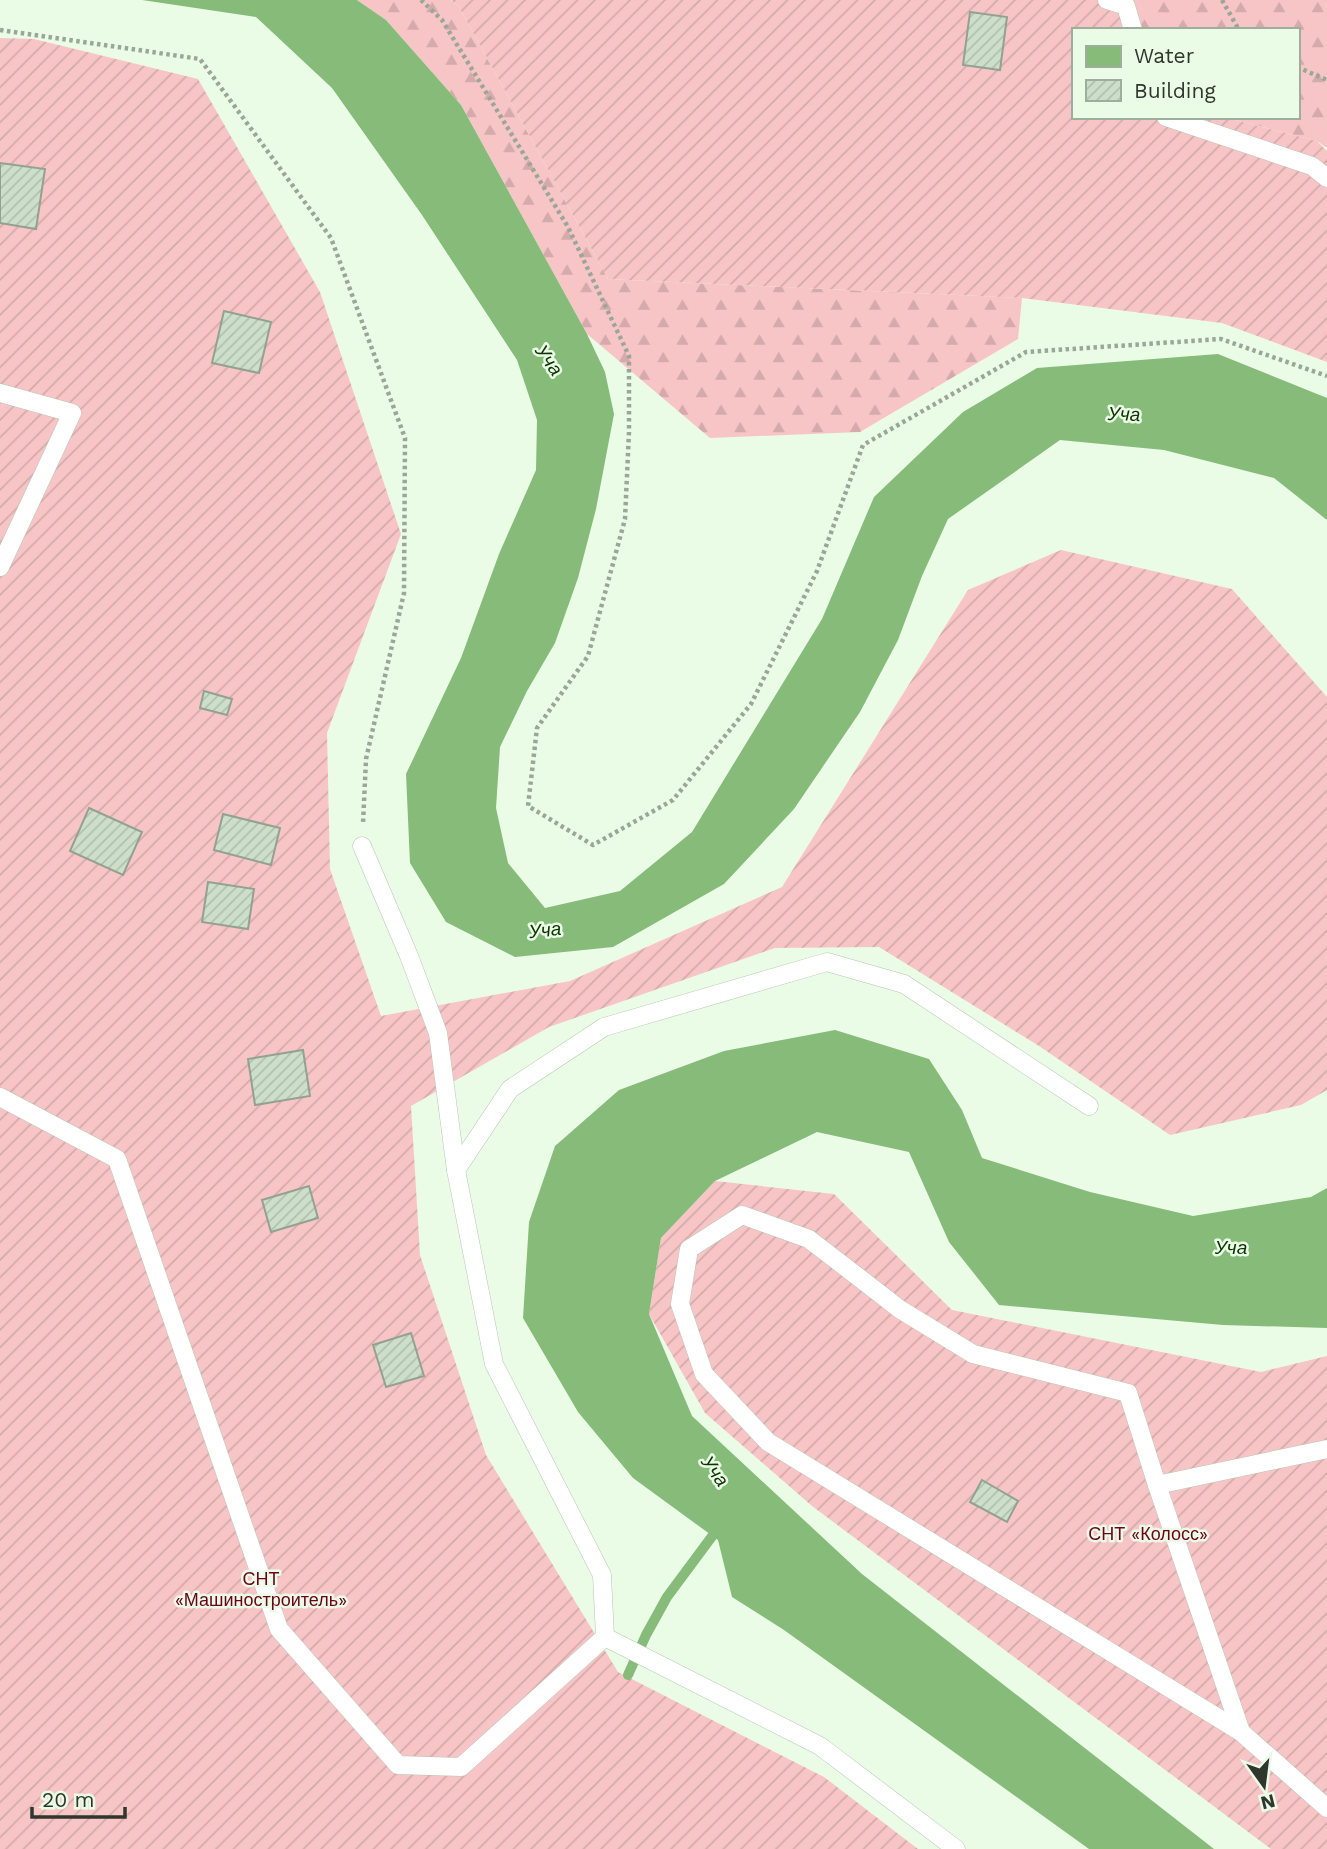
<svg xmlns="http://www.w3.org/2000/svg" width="1327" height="1849" font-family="'Work Sans',sans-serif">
  <defs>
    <pattern id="forest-firs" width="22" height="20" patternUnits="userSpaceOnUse" patternTransform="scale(1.75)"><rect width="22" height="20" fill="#f8c5c6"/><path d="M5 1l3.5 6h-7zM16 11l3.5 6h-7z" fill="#d5aaaa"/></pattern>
    <pattern id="garden-furrows" width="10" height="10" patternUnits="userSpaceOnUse" patternTransform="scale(1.75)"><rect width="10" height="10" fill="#f8c5c6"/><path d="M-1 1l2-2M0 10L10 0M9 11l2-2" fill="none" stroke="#d5aaaa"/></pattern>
    <pattern id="building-hatch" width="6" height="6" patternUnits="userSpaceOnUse" patternTransform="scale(1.75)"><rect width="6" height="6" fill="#cddfc9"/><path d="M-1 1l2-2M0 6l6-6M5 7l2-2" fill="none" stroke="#b0c0ad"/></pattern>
  </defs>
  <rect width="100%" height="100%" fill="#eafce6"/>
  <g fill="url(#forest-firs)">
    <polygon points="357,0 451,0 459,7 608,279 1022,298 1018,339 860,432 710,438 587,334 461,105 386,20"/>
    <polygon points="1130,0 1327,0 1327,148 1317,141 1223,117 1297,117 1297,30 1143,30"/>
  </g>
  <g fill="url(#garden-furrows)">
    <polygon points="451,0 1130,0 1143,30 1073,30 1073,117 1223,117 1317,141 1327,151 1327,362 1222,323 1022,298 608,279 459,7"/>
    <polygon points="0,38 34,39 198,79 320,292 401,534 327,733 330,869 381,1016 570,981 782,887 968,590 1061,550 1232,589 1327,697 1327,1090 1301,1105 1170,1135 1039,1046 879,947 775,948 549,1027 411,1106 420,1255 486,1455 618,1672 824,1777 918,1849 0,1849"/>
    <polygon points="715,1181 834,1194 952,1310 1261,1372 1327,1356 1327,1849 1271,1849 812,1506 705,1413 649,1314 661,1238"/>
  </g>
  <g fill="#86bb79">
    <polygon points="142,0 357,0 386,20 461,105 587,334 605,372 614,414 596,509 578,578 555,643 527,691 500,747 496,808 508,863 545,908 620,891 692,832 822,619 874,497 963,412 1037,368 1218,354 1327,398 1327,520 1274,478 1164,450 1060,440 948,519 922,576 898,640 860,712 794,809 724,884 613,947 515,957 446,922 410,863 406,774 461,658 499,554 536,470 537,420 517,360 422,215 332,88 256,17"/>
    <polygon points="835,1030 929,1059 962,1110 982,1158 1090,1192 1193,1216 1311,1197 1327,1188 1327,1328 1223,1325 999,1305 949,1242 909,1152 817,1132 715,1181 661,1238 649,1314 692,1416 862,1574 1214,1849 1089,1849 784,1630 732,1597 718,1540 633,1478 578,1412 523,1318 529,1222 555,1146 619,1090 724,1051"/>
  </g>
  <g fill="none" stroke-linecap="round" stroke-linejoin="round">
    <polyline stroke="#86bb79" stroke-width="10" points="628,1675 646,1635 667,1597 719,1527"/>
  </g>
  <g fill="url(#building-hatch)" stroke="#92a28e" stroke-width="2">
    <polygon points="970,12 1007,17 1000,70 963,65"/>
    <polygon points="0,163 45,169 36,229 0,223"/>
    <polygon points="224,311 271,322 259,373 212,363"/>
    <polygon points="204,691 232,699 227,715 200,708"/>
    <polygon points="89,808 142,832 123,875 70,851"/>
    <polygon points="223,814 280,828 271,865 214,850"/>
    <polygon points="208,882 254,889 248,929 202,922"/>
    <polygon points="303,1050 310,1096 255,1105 248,1059"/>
    <polygon points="309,1186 318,1218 271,1232 262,1200"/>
    <polygon points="411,1333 424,1376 386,1387 373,1345"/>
    <polygon points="982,1480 1018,1501 1007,1522 970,1502"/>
  </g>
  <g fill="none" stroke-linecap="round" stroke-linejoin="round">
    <g stroke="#b6c7b2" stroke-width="19">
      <g id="lane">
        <polyline points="1107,0 1126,6 1133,30"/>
        <polyline points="1166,117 1312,166 1327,178"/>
        <polyline points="0,393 72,413 0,567"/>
        <polyline points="362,846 409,956 438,1033 456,1170"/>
        <polyline points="0,1097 117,1159 279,1629 398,1765 461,1767 605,1637 602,1575 494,1364 456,1170 510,1089 604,1027 827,962 904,984 1089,1106"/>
        <polyline points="1157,1485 1128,1393 973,1354 901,1310 809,1239 742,1215 689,1249 680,1304 704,1374 768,1442 1241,1732 1327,1808"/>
        <polyline points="605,1637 820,1746 956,1849"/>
        <polyline points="1241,1732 1157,1485 1327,1449"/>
      </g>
    </g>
    <g stroke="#9aa797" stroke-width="4.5" stroke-dasharray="3.5 3.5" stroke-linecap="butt">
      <polyline points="421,0 442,20 568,227 629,356 629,432 625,519 588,656 537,728 528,806 593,845 673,800 751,704 817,571 863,445 1026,352 1221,339 1327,376"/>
      <polyline points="1222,0 1239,30"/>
      <polyline points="0,30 200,59 331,238 405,438 404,593 366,759 363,824"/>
      <polyline points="1297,67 1327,80"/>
    </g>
    <use href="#lane" stroke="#fff" stroke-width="18"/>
  </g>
  <g text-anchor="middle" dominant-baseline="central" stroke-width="5" stroke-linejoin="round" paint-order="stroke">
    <g font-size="18" fill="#6e001d" stroke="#eafce6">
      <text x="1148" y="1533">СНТ «Колосс»</text>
      <text x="261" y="1578">СНТ<tspan x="261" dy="21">«Машиностроитель»</tspan></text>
    </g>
    <g font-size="19" font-style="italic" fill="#0f3305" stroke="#eafce6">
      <text transform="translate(549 360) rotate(55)">Уча</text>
      <text transform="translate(1124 414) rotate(2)">Уча</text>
      <text transform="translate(545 930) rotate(-6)">Уча</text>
      <text x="1231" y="1247">Уча</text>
      <text transform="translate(715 1471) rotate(54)">Уча</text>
    </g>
  </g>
  <rect x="1072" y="28" width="228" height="91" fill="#eafce6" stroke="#9fad9c" stroke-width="2"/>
  <rect x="1086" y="46" width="35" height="21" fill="#86bb79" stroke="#9fad9c" stroke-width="2"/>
  <text x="1134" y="63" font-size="21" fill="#2f362d">Water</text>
  <rect x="1086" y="80" width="35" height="21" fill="url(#building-hatch)" stroke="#9fad9c" stroke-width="2"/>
  <text x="1134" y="98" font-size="21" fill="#2f362d">Building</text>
  <g transform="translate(1264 1786) rotate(166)" stroke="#eafce6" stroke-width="5" paint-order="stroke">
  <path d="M0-5L12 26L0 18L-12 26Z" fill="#2f362d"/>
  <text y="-10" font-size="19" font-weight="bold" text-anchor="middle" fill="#2f362d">N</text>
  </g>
  <path d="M32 1807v10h93v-10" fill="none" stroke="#2f362d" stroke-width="3.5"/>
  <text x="42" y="1807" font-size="21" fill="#2f362d" stroke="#eafce6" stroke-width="5" paint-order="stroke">20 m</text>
</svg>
